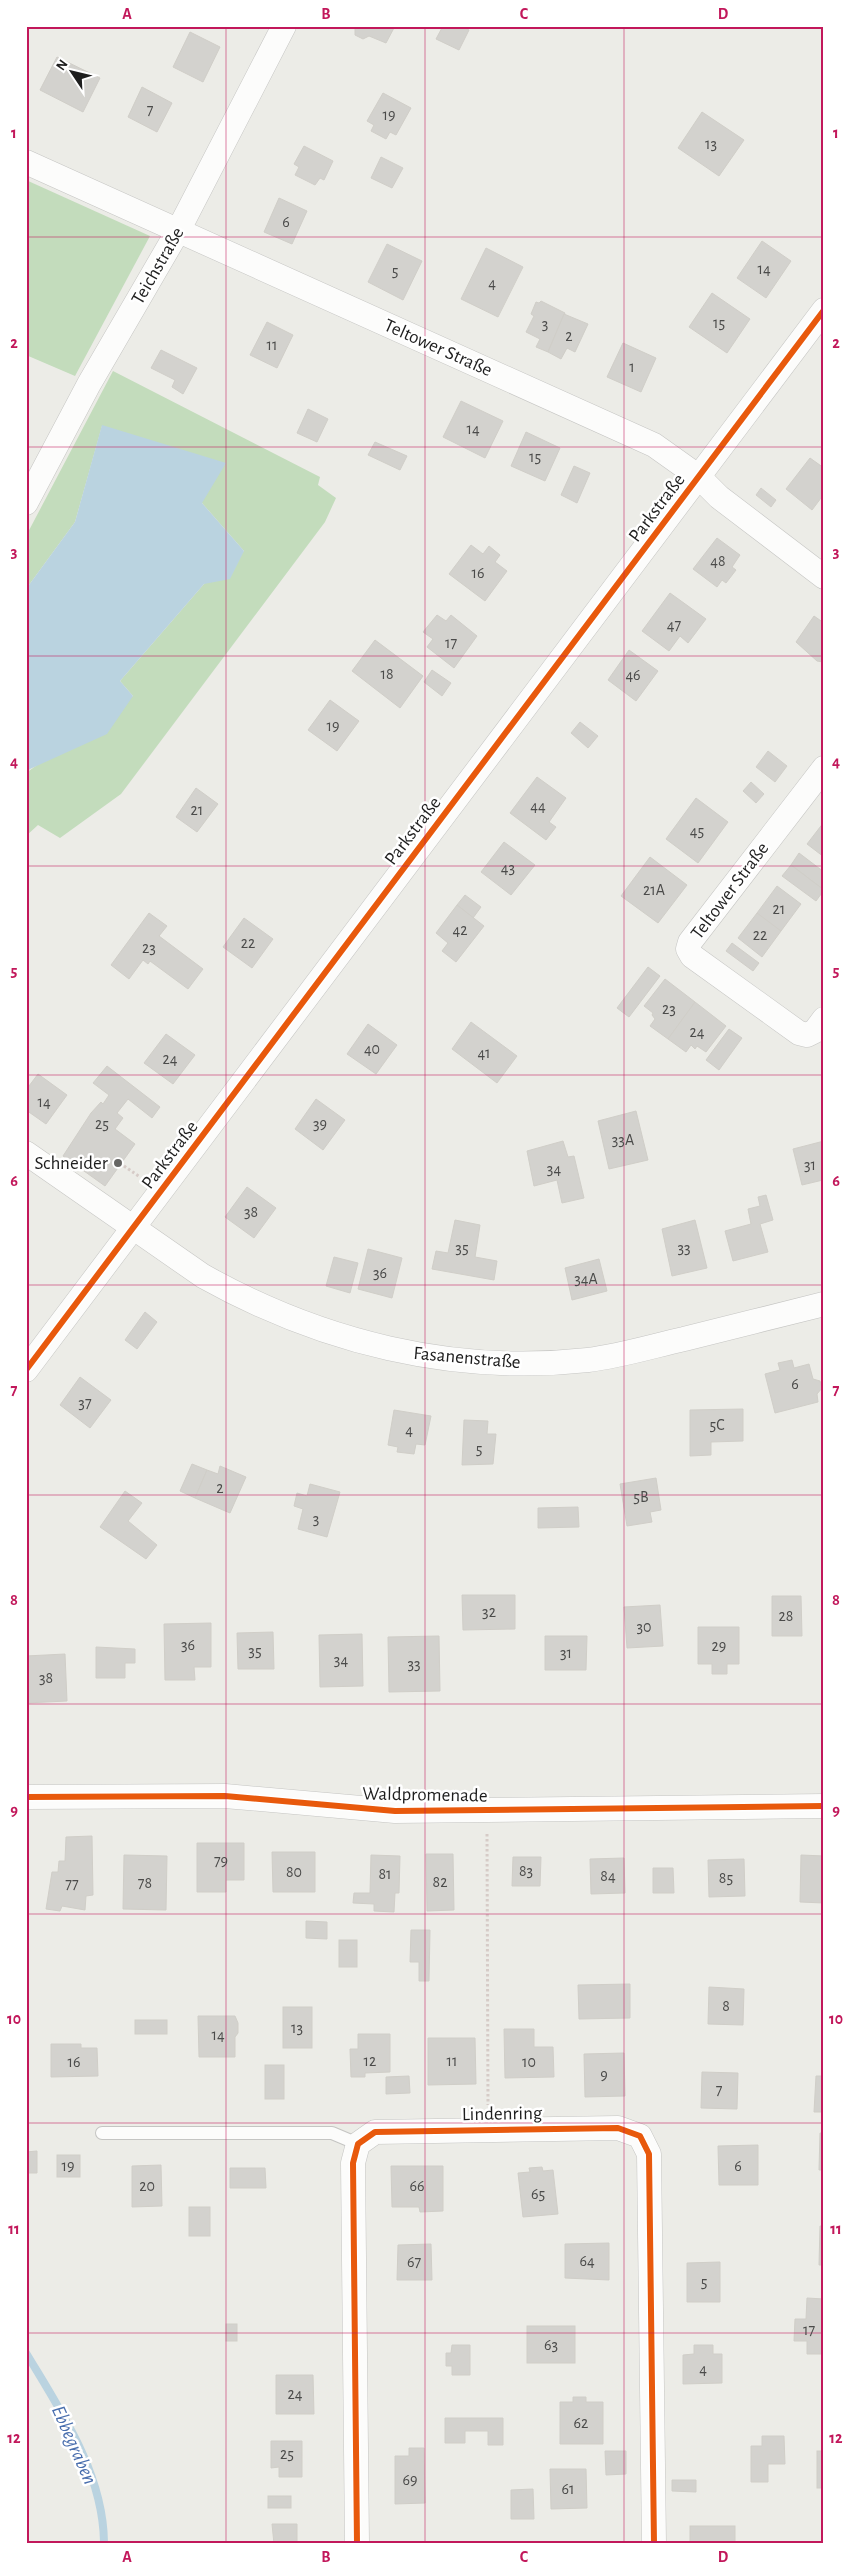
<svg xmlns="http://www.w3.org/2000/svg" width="850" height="2570" font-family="'Alegreya Sans',sans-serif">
  <rect width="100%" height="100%" fill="#ecece7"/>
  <g fill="#c3dcbc">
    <polygon points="26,180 150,236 75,376 26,355"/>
    <polygon points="113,371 320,477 318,485 336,498 325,522 121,794 60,838 38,825 26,836 26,773 133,696 120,681 204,584 244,551 202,503 102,426 75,522 26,589 26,536"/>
  </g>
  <polygon fill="#bad3e0" points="102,425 226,463 202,503 244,551 230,579 204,584 120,681 133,696 107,734 30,769 26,773 26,589 75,522"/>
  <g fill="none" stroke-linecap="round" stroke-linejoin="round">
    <path stroke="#bad3e0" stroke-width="8" d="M26 2353C61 2411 104 2474 104 2544"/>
  </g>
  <g fill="#d3d2ce" stroke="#d0cec8">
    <polygon points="355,26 395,26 386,43 369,36 363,39 355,35"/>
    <polygon points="443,26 461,26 469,30 459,50 436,39"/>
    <polygon points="190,32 220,47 203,82 173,67"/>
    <polygon points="57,57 100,78 83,112 40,90"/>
    <polygon points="142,87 172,103 157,132 128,117"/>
    <polygon points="383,93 411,108 396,135 390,132 386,139 371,131 374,125 367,121"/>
    <polygon points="702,112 744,140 719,176 678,148"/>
    <polygon points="304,146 333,161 324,180 320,178 315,185 295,175 299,167 294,164"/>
    <polygon points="381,157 403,168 392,188 371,178"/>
    <polygon points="279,198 307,211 292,244 264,232"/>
    <polygon points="762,241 791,261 766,298 737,278"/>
    <polygon points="387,244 422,261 403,300 368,282"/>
    <polygon points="486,248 523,267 498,317 461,299"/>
    <polygon points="712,293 750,319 727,353 689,327"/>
    <polygon points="541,301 565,313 548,352 536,347 540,339 526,332 534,316 531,314 536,302 539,303"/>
    <polygon points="564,314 588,324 575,352 567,348 561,359 548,352"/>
    <polygon points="267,322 293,335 277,368 250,355"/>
    <polygon points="623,343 656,358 641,392 607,377"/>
    <polygon points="161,350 197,368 183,394 172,387 175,380 151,368"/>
    <polygon points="461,401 503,421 485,458 443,437"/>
    <polygon points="308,409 328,419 317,442 297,433"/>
    <polygon points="526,432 560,448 545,481 511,466"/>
    <polygon points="375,442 407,456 400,470 368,455"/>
    <polygon points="810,458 824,468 824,494 812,510 786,489"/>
    <polygon points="574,466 590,473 577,503 561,495"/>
    <polygon points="761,488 776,500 771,507 756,495"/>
    <polygon points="717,538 740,555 732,567 736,570 726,583 722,580 717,587 693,569"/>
    <polygon points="471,545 483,554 489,546 500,555 495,562 507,571 485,601 449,574"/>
    <polygon points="670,593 706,619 688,643 680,636 669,651 642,631"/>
    <polygon points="437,615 446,621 451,615 477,636 454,668 427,647 433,639 423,632"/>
    <polygon points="814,616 824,623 823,662 817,661 796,642"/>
    <polygon points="375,640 423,676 400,708 352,671"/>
    <polygon points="629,650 658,671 636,701 608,680"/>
    <polygon points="432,670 451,683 442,696 424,682"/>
    <polygon points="330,700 359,721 337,751 308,730"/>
    <polygon points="580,722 598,736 588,748 571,733"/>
    <polygon points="768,751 787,766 775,782 756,767"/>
    <polygon points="537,777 566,798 549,822 556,827 546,840 510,813"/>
    <polygon points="751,782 764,794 756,803 743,791"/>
    <polygon points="196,788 218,804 197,832 176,817"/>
    <polygon points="696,798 728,822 698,863 666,839"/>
    <polygon points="824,822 824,857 807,844"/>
    <polygon points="504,842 535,865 511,895 481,872"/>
    <polygon points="799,853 824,872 824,890 791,865"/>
    <polygon points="650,857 687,885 658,923 621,896"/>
    <polygon points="791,865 824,890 816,901 782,876"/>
    <polygon points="777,886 801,904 781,931 757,913"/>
    <polygon points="465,895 481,907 473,918 457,905"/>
    <polygon points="457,905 484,926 456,962 442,951 448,943 436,933"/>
    <polygon points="149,913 167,926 159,936 203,969 188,989 150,961 148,964 143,960 129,979 111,965"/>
    <polygon points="757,913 781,931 762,957 738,938"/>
    <polygon points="244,918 273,939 252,968 223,947"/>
    <polygon points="732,943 759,963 753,971 726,951"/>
    <polygon points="648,967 660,976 629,1017 617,1008"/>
    <polygon points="665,979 695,1002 668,1039 650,1026 655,1019 652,1015 653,1013 644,1006"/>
    <polygon points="695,1002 726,1026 706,1052 697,1046 695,1049 691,1045 686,1052 668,1039"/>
    <polygon points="471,1022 517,1056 497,1083 452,1049"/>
    <polygon points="368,1024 397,1045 376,1074 347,1054"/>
    <polygon points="729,1029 742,1038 719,1070 706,1060"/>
    <polygon points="166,1034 195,1055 173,1084 144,1063"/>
    <polygon points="107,1066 160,1107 152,1118 128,1099 117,1113 123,1118 115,1129 135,1144 105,1186 63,1156 91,1113 101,1102 103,1104 109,1095 93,1083"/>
    <polygon points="38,1074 67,1095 46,1124 26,1110 26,1090"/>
    <polygon points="316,1099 345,1120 323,1150 295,1129"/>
    <polygon points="636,1111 648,1160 609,1169 598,1121"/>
    <polygon points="563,1141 568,1157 574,1156 584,1198 562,1203 557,1180 534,1186 527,1151"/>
    <polygon points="824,1141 824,1184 823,1180 802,1185 793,1149"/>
    <polygon points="247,1187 276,1208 254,1238 225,1217"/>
    <polygon points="766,1195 773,1220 760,1224 768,1252 733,1261 725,1231 751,1224 748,1209 760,1206 758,1197"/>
    <polygon points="455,1220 480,1225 475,1257 497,1261 494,1280 432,1269 436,1251 448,1253"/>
    <polygon points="695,1220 707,1268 672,1276 662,1229"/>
    <polygon points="368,1249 402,1258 392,1298 358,1289"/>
    <polygon points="334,1257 358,1263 350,1293 326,1286"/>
    <polygon points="599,1259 607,1291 572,1300 565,1268"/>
    <polygon points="145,1312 157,1322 137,1349 125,1340"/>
    <polygon points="792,1360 794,1368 809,1364 813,1379 820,1381 822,1388 817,1394 818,1402 775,1413 765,1374 780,1370 778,1363"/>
    <polygon points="80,1377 111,1400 90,1428 60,1405"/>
    <polygon points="743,1409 743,1441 711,1442 711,1455 690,1456 690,1410"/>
    <polygon points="394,1410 431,1416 425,1445 416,1444 414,1454 397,1452 398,1447 388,1445"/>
    <polygon points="464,1420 488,1421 487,1434 496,1434 493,1464 462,1465"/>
    <polygon points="192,1464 207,1470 195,1498 180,1491"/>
    <polygon points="220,1466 246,1477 230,1513 195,1498 207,1470 218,1474"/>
    <polygon points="656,1478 661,1510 650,1512 652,1522 627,1526 620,1484"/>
    <polygon points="310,1484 340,1492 327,1537 298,1529 303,1509 294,1506 297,1493 307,1496"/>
    <polygon points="125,1491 142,1503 128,1521 157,1545 146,1559 100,1527"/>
    <polygon points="578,1507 579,1527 538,1528 538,1508"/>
    <polygon points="462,1595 515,1595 515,1629 463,1630"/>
    <polygon points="772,1596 801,1596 802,1636 772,1636"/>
    <polygon points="660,1605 663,1646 627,1648 624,1607"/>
    <polygon points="211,1623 211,1667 194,1667 195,1680 165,1680 164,1624"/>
    <polygon points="698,1627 739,1627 739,1664 727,1664 727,1674 712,1674 712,1664 698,1664"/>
    <polygon points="273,1632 274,1669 238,1669 237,1633"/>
    <polygon points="362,1634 363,1686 320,1687 319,1635"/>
    <polygon points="439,1636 440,1691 389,1692 388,1637"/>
    <polygon points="545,1636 587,1636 586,1670 545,1670"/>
    <polygon points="96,1647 135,1649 135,1663 125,1663 125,1678 96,1678"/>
    <polygon points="65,1654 67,1701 26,1703 26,1656"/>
    <polygon points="92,1836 93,1895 86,1896 85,1910 62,1906 60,1911 46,1909 52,1872 58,1872 59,1861 65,1861 66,1837"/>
    <polygon points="197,1843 244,1843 244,1880 226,1880 226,1892 197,1892"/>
    <polygon points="272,1852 315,1852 315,1892 273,1892"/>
    <polygon points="426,1854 453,1854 454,1910 427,1911"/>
    <polygon points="124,1855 167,1856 166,1910 123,1909"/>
    <polygon points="371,1855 400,1856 399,1893 395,1893 394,1912 374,1911 374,1904 353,1903 354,1893 370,1893"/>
    <polygon points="801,1855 824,1856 824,1903 800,1902"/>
    <polygon points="513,1857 541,1857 540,1886 512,1886"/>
    <polygon points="624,1858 625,1893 591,1894 590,1859"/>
    <polygon points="744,1859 745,1896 709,1897 708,1860"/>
    <polygon points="653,1868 673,1868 674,1893 653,1893"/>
    <polygon points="306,1921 327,1922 327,1939 306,1938"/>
    <polygon points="411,1930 430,1930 429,1981 419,1981 419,1962 410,1962"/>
    <rect x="339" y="1940" width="18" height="27"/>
    <polygon points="630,1984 630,2018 579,2019 578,1985"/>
    <polygon points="709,1987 744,1989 743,2025 708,2024"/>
    <rect x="283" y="2007" width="29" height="41"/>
    <polygon points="198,2016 235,2016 238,2023 238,2033 235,2037 235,2057 199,2057"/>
    <rect x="135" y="2020" width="32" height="14"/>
    <polygon points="504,2029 534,2029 534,2047 553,2047 554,2077 505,2078"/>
    <polygon points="358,2034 390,2034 390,2072 365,2073 365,2077 351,2077 350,2049 358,2049"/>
    <polygon points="428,2038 475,2038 476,2084 428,2085"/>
    <polygon points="51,2044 81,2044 81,2048 97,2048 98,2076 51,2077"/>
    <polygon points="624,2053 625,2096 585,2097 584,2054"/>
    <rect x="265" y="2065" width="19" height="34"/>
    <polygon points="702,2072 738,2073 737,2109 701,2108"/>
    <polygon points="409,2076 410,2093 386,2094 386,2077"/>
    <polygon points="816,2076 824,2076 824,2112 814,2112"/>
    <polygon points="820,2133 824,2133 824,2170 819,2170"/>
    <polygon points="758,2145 758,2185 719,2185 718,2146"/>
    <polygon points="37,2151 37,2173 26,2173 26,2152"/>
    <rect x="57" y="2155" width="23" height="22"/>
    <polygon points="161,2165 162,2206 132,2207 132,2166"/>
    <polygon points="391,2166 443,2166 443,2211 420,2212 419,2207 392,2207"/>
    <polygon points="542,2167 543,2171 553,2170 558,2214 523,2217 518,2173 530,2172 529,2168"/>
    <polygon points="230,2168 265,2168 266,2188 230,2188"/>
    <rect x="189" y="2207" width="21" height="29"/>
    <polygon points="820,2226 824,2226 824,2265 819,2265"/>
    <polygon points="609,2243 609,2280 565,2278 565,2244"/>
    <polygon points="431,2244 432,2280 397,2280 398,2245"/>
    <polygon points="720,2262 720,2302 687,2302 687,2263"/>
    <polygon points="807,2298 824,2299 824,2354 807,2354 807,2341 794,2341 795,2319 806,2319"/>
    <rect x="226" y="2324" width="11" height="17"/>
    <rect x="527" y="2326" width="48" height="37"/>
    <polygon points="452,2345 470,2345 470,2375 452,2375 452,2366 446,2366 446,2353 451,2353"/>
    <polygon points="694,2345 713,2345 713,2354 722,2354 722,2383 683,2384 683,2355 694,2354"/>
    <polygon points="276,2375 313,2375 314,2414 276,2414"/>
    <polygon points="573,2397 586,2397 586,2402 603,2402 603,2444 560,2444 560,2402 573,2402"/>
    <polygon points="445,2418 503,2418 503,2445 488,2445 488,2431 465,2431 465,2443 445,2443"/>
    <polygon points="762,2436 784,2436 785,2464 768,2464 768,2482 751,2482 751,2446 762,2446"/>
    <polygon points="271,2441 302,2441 302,2477 279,2477 279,2467 271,2468"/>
    <polygon points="409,2448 424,2448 425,2503 395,2504 395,2456 409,2456"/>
    <polygon points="605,2451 626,2451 626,2474 606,2475"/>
    <rect x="817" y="2451" width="7" height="37"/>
    <polygon points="550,2469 586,2469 587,2508 551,2509"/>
    <polygon points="672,2480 696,2480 696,2492 672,2491"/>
    <polygon points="533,2489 534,2519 511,2519 511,2490"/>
    <rect x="268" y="2496" width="23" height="12"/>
    <polygon points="272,2524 297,2524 297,2544 274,2544"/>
    <rect x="690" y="2526" width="45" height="18"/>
  </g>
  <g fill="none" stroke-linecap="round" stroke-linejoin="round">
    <g stroke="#c5c5c3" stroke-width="14">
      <polyline id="service" points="102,2133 332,2133 358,2144"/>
    </g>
    <g stroke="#c5c5c3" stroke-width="25">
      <g id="minor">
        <polyline points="26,162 654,445 699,477 719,497 824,577"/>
        <polyline points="26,503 89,384 178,231 284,26"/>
        <polyline points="824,768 690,942 688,949 692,956 799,1033 807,1035 815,1031 824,1019"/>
        <path d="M26 1153 203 1276C321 1342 453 1375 588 1360 621 1356 653 1346 684 1339 731 1327 777 1316 824 1304"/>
        <polyline points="26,1370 824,310"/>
        <polyline points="26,1797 225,1796 395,1811 824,1806"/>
        <polyline points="357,2544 353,2163 358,2144 375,2132 618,2128 640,2136 649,2154 654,2544"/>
      </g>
    </g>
    <g stroke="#d6cbc7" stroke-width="3" stroke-dasharray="2.5 2.5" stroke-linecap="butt">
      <polyline points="124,1166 140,1177"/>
      <polyline points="487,1834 488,2105"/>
    </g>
    <use href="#service" stroke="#fcfcfb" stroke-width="12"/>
    <use href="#minor" stroke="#fcfcfb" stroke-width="24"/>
    <g stroke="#fff" stroke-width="9">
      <g id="cycleway">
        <polyline points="26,1370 824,310"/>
        <polyline points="26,1797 225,1796 395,1811 824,1806"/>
        <polyline points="357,2544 353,2163 358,2144 375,2132 618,2128 640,2136 649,2154 654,2544"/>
      </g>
    </g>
    <use href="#cycleway" stroke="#e8590c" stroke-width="6"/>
  </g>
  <path fill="none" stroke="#c2185b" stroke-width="1" stroke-opacity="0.55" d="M226 26V2544M425 26V2544M624 26V2544M26 237H824M26 447H824M26 656H824M26 866H824M26 1075H824M26 1285H824M26 1495H824M26 1704H824M26 1914H824M26 2123H824M26 2333H824"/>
  <circle fill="#666664" stroke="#fff" stroke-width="2" cx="118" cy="1163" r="5"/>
  <g text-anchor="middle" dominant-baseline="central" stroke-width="5" stroke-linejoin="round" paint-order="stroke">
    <g font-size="16" fill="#4b4b4a">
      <text x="150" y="110">7</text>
      <text x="389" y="115">19</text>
      <text x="711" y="144">13</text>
      <text x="286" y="222">6</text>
      <text x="764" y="269">14</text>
      <text x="395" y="271">5</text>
      <text x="492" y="283">4</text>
      <text x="719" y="323">15</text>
      <text x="545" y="324">3</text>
      <text x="569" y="336">2</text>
      <text x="272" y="345">11</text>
      <text x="632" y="367">1</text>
      <text x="473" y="429">14</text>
      <text x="535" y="457">15</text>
      <text x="718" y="561">48</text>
      <text x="478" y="573">16</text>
      <text x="674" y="625">47</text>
      <text x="451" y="643">17</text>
      <text x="387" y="674">18</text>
      <text x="633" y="675">46</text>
      <text x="333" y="726">19</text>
      <text x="538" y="806">44</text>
      <text x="197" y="810">21</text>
      <text x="697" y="831">45</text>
      <text x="508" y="868">43</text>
      <text x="654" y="890">21A</text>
      <text x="779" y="909">21</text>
      <text x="460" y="930">42</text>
      <text x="760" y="935">22</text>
      <text x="248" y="943">22</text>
      <text x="149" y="948">23</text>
      <text x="669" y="1009">23</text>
      <text x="697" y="1032">24</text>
      <text x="372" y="1049">40</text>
      <text x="484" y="1053">41</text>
      <text x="170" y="1059">24</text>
      <text x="44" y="1102">14</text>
      <text x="102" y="1124">25</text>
      <text x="320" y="1124">39</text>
      <text x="623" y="1140">33A</text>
      <text x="810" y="1165">31</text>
      <text x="554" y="1169">34</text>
      <text x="251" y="1212">38</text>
      <text x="462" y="1248">35</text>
      <text x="684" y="1248">33</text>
      <text x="380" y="1273">36</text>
      <text x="586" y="1279">34A</text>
      <text x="795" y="1384">6</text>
      <text x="85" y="1403">37</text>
      <text x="717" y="1425">5C</text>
      <text x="409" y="1430">4</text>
      <text x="479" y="1449">5</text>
      <text x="220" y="1488">2</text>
      <text x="641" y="1497">5B</text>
      <text x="316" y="1519">3</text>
      <text x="489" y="1612">32</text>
      <text x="786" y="1616">28</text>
      <text x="644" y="1627">30</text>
      <text x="188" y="1645">36</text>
      <text x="719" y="1646">29</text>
      <text x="255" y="1651">35</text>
      <text x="566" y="1653">31</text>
      <text x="341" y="1660">34</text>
      <text x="414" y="1664">33</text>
      <text x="46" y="1678">38</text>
      <text x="221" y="1861">79</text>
      <text x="526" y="1871">83</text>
      <text x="294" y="1872">80</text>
      <text x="385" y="1874">81</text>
      <text x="608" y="1876">84</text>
      <text x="726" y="1878">85</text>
      <text x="440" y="1882">82</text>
      <text x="145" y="1883">78</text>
      <text x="72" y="1884">77</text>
      <text x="726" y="2006">8</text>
      <text x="297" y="2028">13</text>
      <text x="218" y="2035">14</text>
      <text x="370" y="2061">12</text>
      <text x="452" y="2061">11</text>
      <text x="74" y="2062">16</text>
      <text x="529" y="2062">10</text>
      <text x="604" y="2075">9</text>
      <text x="719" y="2090">7</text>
      <text x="68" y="2166">19</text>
      <text x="738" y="2166">6</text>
      <text x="147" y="2186">20</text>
      <text x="417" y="2186">66</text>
      <text x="538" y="2194">65</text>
      <text x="587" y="2261">64</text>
      <text x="414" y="2262">67</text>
      <text x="704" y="2282">5</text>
      <text x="809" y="2330">17</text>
      <text x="551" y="2345">63</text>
      <text x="703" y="2369">4</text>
      <text x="295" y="2394">24</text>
      <text x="581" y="2423">62</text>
      <text x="287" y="2454">25</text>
      <text x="410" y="2480">69</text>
      <text x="568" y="2489">61</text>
    </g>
    <g font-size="19" fill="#1e1e1e" stroke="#fff">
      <text transform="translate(158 266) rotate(-60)">Teichstraße</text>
      <text transform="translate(438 348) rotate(24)">Teltower Straße</text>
      <text transform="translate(657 508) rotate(-53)">Parkstraße</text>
      <text transform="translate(413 831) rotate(-53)">Parkstraße</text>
      <text transform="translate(730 891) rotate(-53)">Teltower Straße</text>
      <text transform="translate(170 1155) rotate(-53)">Parkstraße</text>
      <text transform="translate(467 1358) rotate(5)">Fasanenstraße</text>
      <text transform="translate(425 1795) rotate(1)">Waldpromenade</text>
      <text transform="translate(502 2114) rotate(-1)">Lindenring</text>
    </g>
    <g font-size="19" fill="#1e1e1e" stroke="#fff" text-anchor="end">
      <text x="108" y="1163">Schneider</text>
    </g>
    <g font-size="20" font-style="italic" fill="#4a6fae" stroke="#fff">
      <text transform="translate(74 2445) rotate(66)">Ebbegraben</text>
    </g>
  </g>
  <rect width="850" height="2570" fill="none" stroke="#ffffff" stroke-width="55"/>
  <g transform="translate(72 72) rotate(305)" stroke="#ffffff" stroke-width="4" paint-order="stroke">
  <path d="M0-4L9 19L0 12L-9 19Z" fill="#1e1e1e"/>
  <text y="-8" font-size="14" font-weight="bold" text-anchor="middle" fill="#1e1e1e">N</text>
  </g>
  <rect x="28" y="28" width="794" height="2514" fill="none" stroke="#c2185b" stroke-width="2"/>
  <g font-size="16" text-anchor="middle" font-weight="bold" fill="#c2185b">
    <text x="127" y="19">A</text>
    <text x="326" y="19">B</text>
    <text x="524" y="19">C</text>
    <text x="723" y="19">D</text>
    <text x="14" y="138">1</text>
    <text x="836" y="138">1</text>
    <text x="14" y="348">2</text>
    <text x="836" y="348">2</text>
    <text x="14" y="557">3</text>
    <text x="836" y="557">3</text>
    <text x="14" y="767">4</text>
    <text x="836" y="767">4</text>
    <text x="14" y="976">5</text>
    <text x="836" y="976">5</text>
    <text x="14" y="1186">6</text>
    <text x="836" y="1186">6</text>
    <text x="14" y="1395">7</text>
    <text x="836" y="1395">7</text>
    <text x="14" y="1605">8</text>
    <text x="836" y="1605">8</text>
    <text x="14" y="1815">9</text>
    <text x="836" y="1815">9</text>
    <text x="14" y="2024">10</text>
    <text x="836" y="2024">10</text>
    <text x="14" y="2234">11</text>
    <text x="836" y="2234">11</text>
    <text x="14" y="2443">12</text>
    <text x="836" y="2443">12</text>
    <text x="127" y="2562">A</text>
    <text x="326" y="2562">B</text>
    <text x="524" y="2562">C</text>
    <text x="723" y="2562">D</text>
  </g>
</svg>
